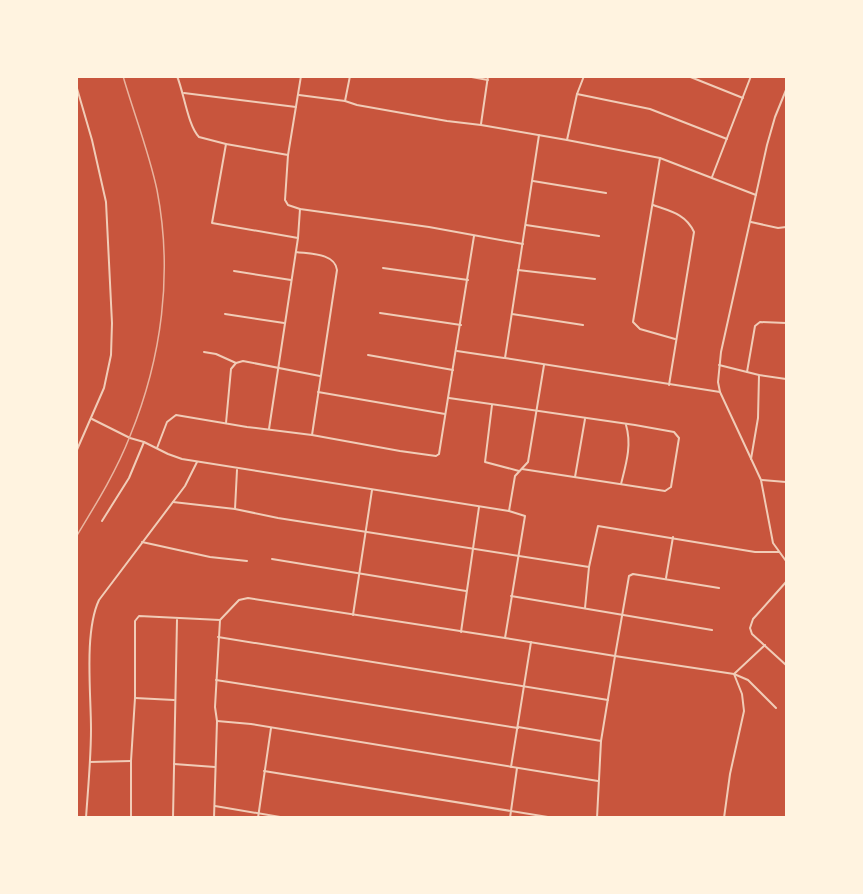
<svg xmlns="http://www.w3.org/2000/svg" width="863" height="894" font-family="Montserrat,sans-serif">
  <rect width="100%" height="100%" fill="#c8553d"/>
  <g fill="none" stroke-linecap="round" stroke-linejoin="round">
    <g stroke="#f1ccb7" stroke-width="2">
      <path d="M177 76C184 93 188 126 199 137L226 144 288 155"/>
      <polyline points="301,76 288,155 285,200 288,205 300,209 429,227 523,244"/>
      <polyline points="466,76 488,80"/>
      <polyline points="688,76 743,98"/>
      <polyline points="76,85 92,140 106,202 112,323 111,355 104,388 76,452"/>
      <polyline points="786,90 775,117 767,145 721,352 718,382 720,392 761,480 773,543 786,561"/>
      <polyline points="184,93 296,107"/>
      <polyline points="577,94 650,109 727,139"/>
      <polyline points="299,95 345,101 357,105 447,121 481,125 567,140 660,158 756,195"/>
      <polyline points="345,101 350,76"/>
      <polyline points="481,124 488,76"/>
      <polyline points="539,135 505,358 720,392"/>
      <polyline points="567,140 577,94 584,76"/>
      <polyline points="226,144 212,223 298,238"/>
      <polyline points="660,158 633,322 640,329 675,339"/>
      <polyline points="712,177 751,76"/>
      <polyline points="533,181 606,193"/>
      <path d="M653 205C670 211 686 214 694 232L669 385"/>
      <polyline points="751,222 778,228 786,227"/>
      <polyline points="526,225 599,236"/>
      <path d="M296 252C310 254 335 253 337 270L312 435"/>
      <polyline points="383,268 468,280"/>
      <polyline points="518,270 595,279"/>
      <polyline points="234,271 291,280"/>
      <polyline points="380,313 461,325"/>
      <polyline points="225,314 284,323"/>
      <polyline points="512,314 583,325"/>
      <polyline points="457,351 504,358"/>
      <polyline points="204,352 216,354 236,363"/>
      <polyline points="368,355 453,370"/>
      <polyline points="719,365 759,375 786,379"/>
      <polyline points="747,372 755,326 760,322 786,323"/>
      <polyline points="318,392 445,414"/>
      <polyline points="449,398 635,425 674,432 679,438 671,487 665,491 522,469"/>
      <polyline points="492,405 485,462 519,471"/>
      <polyline points="92,419 130,438 144,442 168,454 182,459 509,511 525,516 505,638 615,656 601,741 597,818"/>
      <polyline points="226,423 231,369 236,363 243,361 320,376"/>
      <polyline points="269,429 298,238 300,209"/>
      <polyline points="157,448 167,422 176,415 247,427 312,435 400,451 436,456 439,454 474,236"/>
      <polyline points="751,459 758,418 759,375"/>
      <polyline points="575,477 585,419"/>
      <polyline points="762,480 786,482"/>
      <path d="M621 484C626 464 632 445 626 425"/>
      <polyline points="173,502 235,509 278,518 589,567"/>
      <polyline points="235,509 237,470"/>
      <polyline points="509,511 515,476 528,462 544,365"/>
      <polyline points="102,521 129,478 144,442"/>
      <polyline points="142,542 210,557 247,561"/>
      <polyline points="272,559 466,591"/>
      <polyline points="666,578 673,537"/>
      <polyline points="786,582 753,619 750,628 752,634 786,665"/>
      <polyline points="719,588 633,574 629,576 615,656 734,674 748,680 776,708"/>
      <polyline points="511,596 712,630"/>
      <polyline points="585,608 589,567 598,526 755,552 779,552"/>
      <polyline points="353,615 372,490"/>
      <polyline points="461,632 479,507"/>
      <polyline points="218,637 608,700"/>
      <polyline points="734,674 765,645"/>
      <polyline points="216,680 518,728"/>
      <polyline points="135,698 174,700"/>
      <polyline points="217,721 251,724 598,781"/>
      <polyline points="518,727 601,741"/>
      <polyline points="90,762 131,761"/>
      <polyline points="174,764 215,767"/>
      <polyline points="511,767 531,642"/>
      <polyline points="264,771 554,818"/>
      <polyline points="215,806 286,818"/>
      <path d="M86 818C88 788 91 759 91 729 91 693 84 632 99 600L185 486 197 462"/>
      <polyline points="131,818 131,761 135,698 135,621 139,616 220,620 239,600 248,598 505,638"/>
      <polyline points="173,818 177,620"/>
      <polyline points="214,818 217,721 215,707 220,620"/>
      <polyline points="258,818 271,728"/>
      <polyline points="510,818 517,768"/>
      <polyline points="724,818 730,774 744,711 742,694 734,674"/>
    </g>
    <path stroke="#e9b49f" stroke-width="1.5" d="M76 537C96 504 116 472 130 436 162 358 173 273 157 190 149 152 134 114 123 76"/>
  </g>
  <rect width="863" height="894" fill="none" stroke="#fff3e0" stroke-width="156"/>
</svg>
